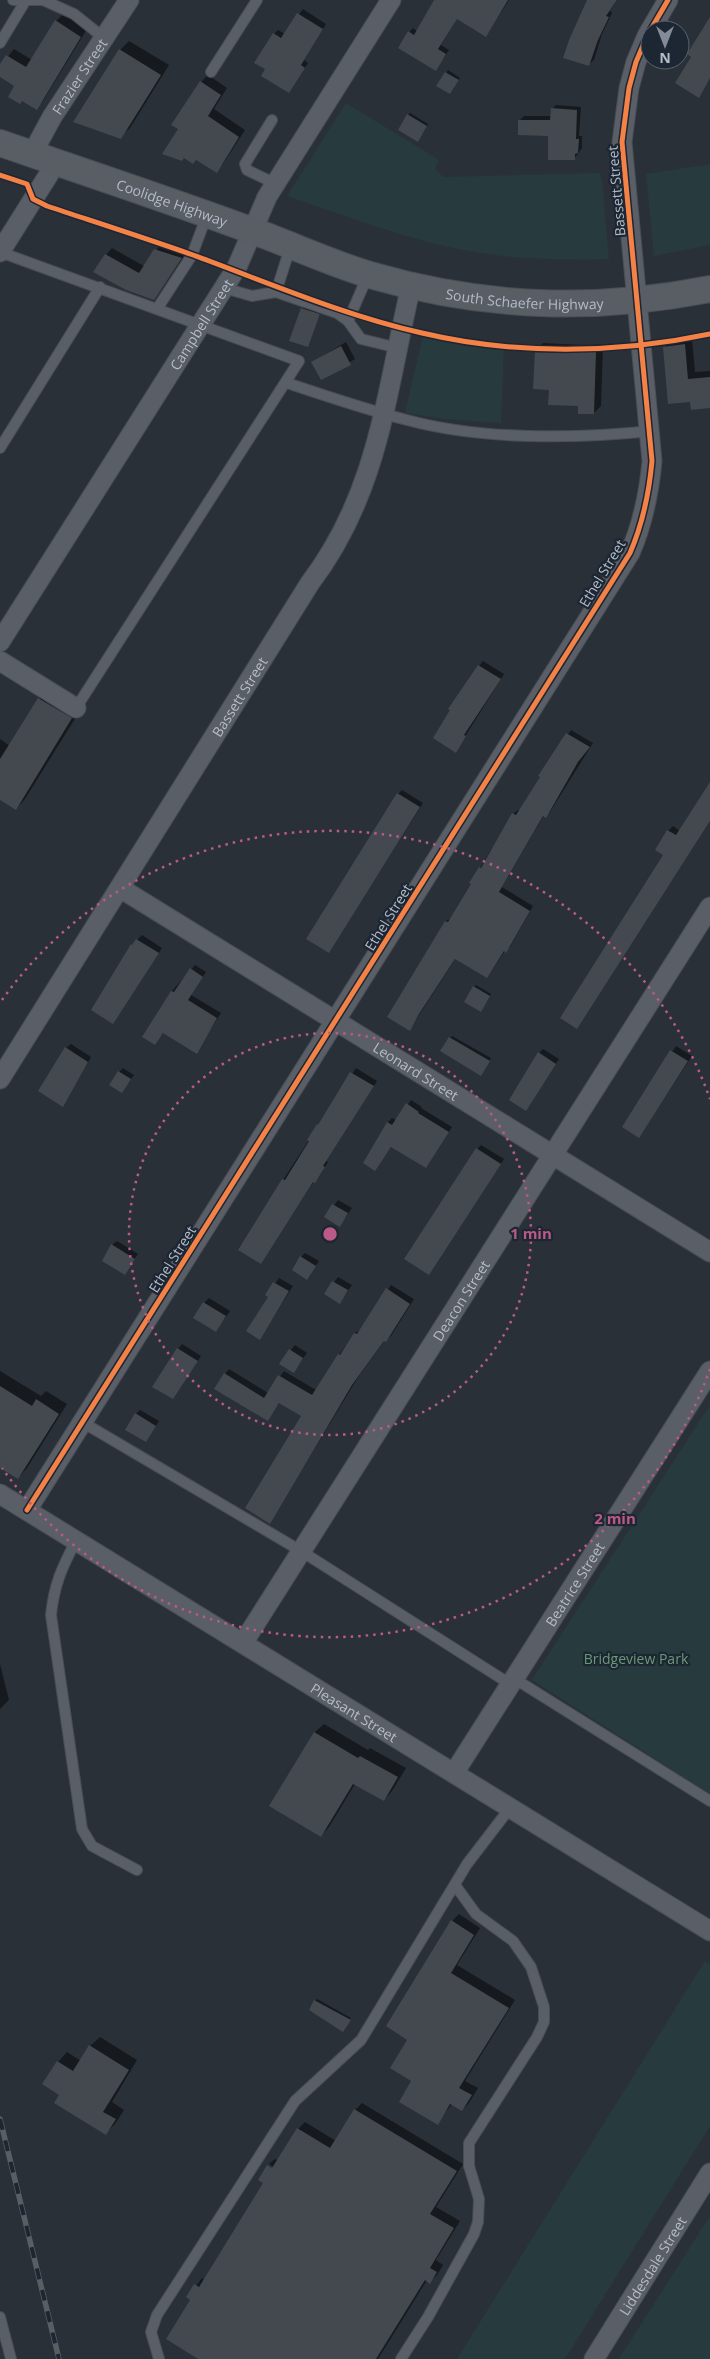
<svg xmlns="http://www.w3.org/2000/svg" width="710" height="2359" font-family="'Open Sans',sans-serif">
  <rect width="100%" height="100%" fill="#2a3038"/>
  <g fill="#273a3e">
    <path d="M346 103 439 160 435 169 443 177 599 173 602 180 609 259C571 260 533 260 495 255 423 246 355 219 287 196Z"/>
    <polygon points="710,164 710,245 654,256 646,174"/>
    <polygon points="423,336 504,348 501,423 445,419 405,413"/>
    <polygon points="710,1405 710,1794 532,1680"/>
    <polygon points="705,1961 710,1964 710,2126 565,2359 457,2359"/>
    <polygon points="710,2216 710,2359 619,2359"/>
  </g>
  <g fill="#0007">
    <polygon points="436,0 509,0 486,36 457,18 441,45 449,50 436,69 409,32 413,28 417,31"/>
    <polygon points="588,0 617,0 610,11 612,13 602,34 594,60 589,64"/>
    <polygon points="303,9 326,24 304,60 308,63 289,91 266,69 274,34 278,30 285,34"/>
    <polygon points="63,14 87,29 43,101 36,108 16,86 0,76 0,67 14,49 32,60 56,21"/>
    <polygon points="129,41 169,65 130,128 120,137 120,50"/>
    <polygon points="448,70 460,78 452,91 438,85"/>
    <polygon points="208,75 227,88 214,109 245,130 223,164 216,171 179,129 201,82"/>
    <polygon points="556,105 581,107 579,136 582,136 582,148 574,159 550,135 520,120 524,116 551,116 552,109"/>
    <polygon points="410,113 428,124 420,138 408,115"/>
    <polygon points="162,243 187,252 154,299 106,255 112,248 144,266"/>
    <polygon points="304,307 321,312 307,346 302,309"/>
    <polygon points="692,338 695,372 710,371 710,407 691,401 664,348 671,341"/>
    <polygon points="346,342 355,359 322,379 313,362"/>
    <polygon points="543,343 603,346 601,406 594,413 550,389 536,350"/>
    <polygon points="483,661 504,674 456,751 479,666"/>
    <polygon points="48,689 81,709 25,799 16,809 0,799 0,739 10,746 39,699"/>
    <polygon points="571,730 593,743 550,812 546,816 544,815 502,887 533,906 510,947 505,951 487,977 456,958 410,1029 389,1016 446,921 452,918 473,884 480,868 513,814 518,810 520,811 541,776 540,775"/>
    <polygon points="710,784 710,821 577,1028 665,855 668,831 673,826 680,831"/>
    <polygon points="402,790 423,803 329,951 398,794"/>
    <polygon points="142,935 162,948 113,1022 92,1010 132,945"/>
    <polygon points="195,965 206,972 191,995 221,1013 196,1052 164,1032 154,1044 143,1037 172,991"/>
    <polygon points="476,985 491,994 482,1008 474,987"/>
    <polygon points="452,1036 491,1058 483,1072 450,1038"/>
    <polygon points="71,1044 91,1057 63,1105 66,1048"/>
    <polygon points="676,1046 692,1056 639,1136 624,1126"/>
    <polygon points="543,1049 559,1059 526,1109 539,1053"/>
    <polygon points="123,1068 134,1075 122,1091 119,1072"/>
    <polygon points="356,1068 377,1081 326,1161 328,1162 319,1177 314,1181 261,1262 283,1180"/>
    <polygon points="411,1100 422,1107 421,1108 452,1127 426,1167 392,1146 375,1169 364,1163 388,1122 392,1118 396,1120"/>
    <polygon points="481,1145 504,1159 429,1273 477,1149"/>
    <polygon points="338,1200 352,1208 340,1225 326,1217"/>
    <polygon points="117,1241 138,1254 125,1273 112,1245"/>
    <polygon points="305,1253 319,1261 307,1278 301,1257"/>
    <polygon points="338,1277 352,1285 340,1302 326,1294"/>
    <polygon points="279,1278 293,1286 260,1338 269,1297 267,1295"/>
    <polygon points="391,1285 414,1299 391,1336 385,1340 357,1379 270,1522 302,1416 280,1402 267,1420 225,1374 229,1369 268,1393 284,1371 316,1390 339,1355 355,1333 361,1330"/>
    <polygon points="209,1298 230,1311 216,1331 204,1303"/>
    <polygon points="182,1344 201,1356 173,1398 178,1349"/>
    <polygon points="295,1345 307,1353 293,1371 281,1363"/>
    <polygon points="0,1371 41,1396 46,1391 67,1404 27,1468 18,1478 0,1466"/>
    <polygon points="140,1410 159,1421 146,1441 136,1414"/>
    <polygon points="0,1664 9,1700 0,1709"/>
    <polygon points="324,1724 368,1750 370,1748 406,1768 392,1791 384,1800 355,1784 329,1827 321,1836 271,1806 315,1732"/>
    <polygon points="459,1914 480,1928 457,1965 515,2000 465,2081 478,2088 469,2103 462,2110 452,2104 437,2123 413,2080 409,2039 452,1921"/>
    <polygon points="317,1999 351,2018 345,2028 315,2001"/>
    <polygon points="100,2037 137,2060 112,2102 124,2110 115,2124 106,2133 61,2094 58,2062 67,2052 81,2061 90,2046"/>
    <polygon points="362,2103 463,2164 436,2207 460,2221 436,2260 443,2265 437,2275 430,2282 427,2280 378,2359 200,2359 192,2299 188,2297 202,2278 205,2280 265,2182 260,2179 268,2166 277,2172 278,2170 269,2164 275,2159 278,2160 298,2129 305,2122 336,2141 355,2110"/>
  </g>
  <g fill="#444950">
    <polygon points="434,0 508,0 486,37 457,19 438,49 446,54 436,71 398,48 408,31 414,35"/>
    <polygon points="587,0 617,0 606,16 609,17 598,40 589,66 563,58 569,40"/>
    <polygon points="297,13 323,29 301,65 305,68 289,93 261,76 265,69 254,63 273,33 281,38"/>
    <polygon points="710,17 710,78 699,98 675,83 691,57 687,54"/>
    <polygon points="55,20 81,37 37,110 22,101 20,104 8,97 14,86 0,77 0,64 6,55 26,67"/>
    <polygon points="119,49 161,75 121,139 73,122"/>
    <polygon points="445,72 459,80 450,94 436,86"/>
    <polygon points="200,81 221,95 208,116 239,137 217,173 196,160 193,164 184,158 182,161 162,154 178,129 171,125"/>
    <polygon points="551,108 577,110 576,139 579,139 578,153 575,154 575,160 548,160 548,136 518,135 518,120 550,120"/>
    <polygon points="407,114 427,126 418,142 398,130"/>
    <polygon points="154,249 182,258 154,300 126,290 93,272 105,254 139,273"/>
    <polygon points="301,308 320,314 308,347 289,341"/>
    <polygon points="685,344 688,379 710,377 710,408 691,410 690,402 668,404 663,347"/>
    <polygon points="341,346 351,365 321,380 311,362"/>
    <polygon points="535,350 596,352 594,414 578,414 578,406 548,405 549,390 533,389"/>
    <polygon points="478,665 501,679 464,735 466,736 456,753 433,738 450,710 448,709"/>
    <polygon points="38,698 72,718 16,810 0,800 0,759"/>
    <polygon points="566,733 590,747 578,762 546,818 543,816 499,892 530,911 506,953 504,951 487,978 455,959 419,1014 410,1031 387,1017 445,921 448,922 471,884 469,883 479,867 481,868 512,813 516,815 540,777 538,776"/>
    <polygon points="710,782 710,821 577,1029 560,1018 663,855 655,850 667,830 676,835"/>
    <polygon points="397,793 420,807 329,953 306,939"/>
    <polygon points="136,939 159,953 113,1024 91,1010 131,944 132,945"/>
    <polygon points="190,968 203,977 188,1000 217,1018 197,1054 163,1033 155,1045 142,1037 171,991 174,992"/>
    <polygon points="473,986 490,996 481,1012 464,1002"/>
    <polygon points="449,1037 490,1061 481,1076 440,1051"/>
    <polygon points="65,1047 88,1062 63,1107 38,1091"/>
    <polygon points="670,1050 688,1061 639,1138 622,1127"/>
    <polygon points="538,1052 556,1064 526,1111 509,1100"/>
    <polygon points="118,1071 131,1079 122,1093 109,1085"/>
    <polygon points="350,1072 374,1086 323,1166 325,1167 315,1183 313,1182 261,1264 238,1250 282,1179 285,1180 309,1141 307,1140 317,1124 318,1125"/>
    <polygon points="406,1103 419,1112 418,1113 449,1132 426,1168 391,1147 375,1171 363,1163 387,1122 392,1125"/>
    <polygon points="476,1148 501,1164 429,1275 404,1259"/>
    <polygon points="332,1204 348,1213 340,1227 324,1217"/>
    <polygon points="111,1244 135,1259 125,1275 102,1261"/>
    <polygon points="300,1256 316,1266 307,1280 292,1270"/>
    <polygon points="332,1281 348,1290 340,1304 324,1294"/>
    <polygon points="273,1282 289,1291 260,1340 246,1331 268,1297 265,1295"/>
    <polygon points="386,1288 410,1304 386,1342 384,1341 352,1385 270,1524 245,1508 301,1416 279,1403 268,1421 214,1389 224,1373 264,1398 278,1375 312,1395 338,1354 340,1355 354,1333 357,1334"/>
    <polygon points="203,1302 226,1316 216,1332 193,1318"/>
    <polygon points="177,1348 198,1361 173,1399 152,1387"/>
    <polygon points="289,1349 303,1358 294,1373 279,1364"/>
    <polygon points="0,1386 32,1406 36,1399 59,1414 18,1479 0,1468"/>
    <polygon points="135,1413 156,1426 146,1442 125,1430"/>
    <polygon points="314,1732 358,1758 360,1756 398,1777 384,1801 353,1784 321,1837 269,1806"/>
    <polygon points="451,1920 474,1935 451,1973 509,2008 459,2088 472,2095 462,2111 450,2104 438,2125 399,2102 411,2081 390,2068 407,2040 386,2026"/>
    <polygon points="314,2000 351,2020 343,2032 309,2010"/>
    <polygon points="89,2045 129,2070 103,2112 116,2119 106,2135 54,2103 59,2095 42,2084 57,2061 73,2071"/>
    <polygon points="354,2109 457,2171 430,2214 454,2228 430,2268 437,2272 430,2284 425,2280 376,2359 198,2359 166,2339 190,2300 186,2297 194,2284 199,2287 263,2183 258,2180 267,2165 272,2168 297,2128 330,2148"/>
  </g>
  <g fill="none" stroke-linecap="round" stroke-linejoin="round">
    <g stroke="#484c53" stroke-width="12">
      <g id="service">
        <polyline points="13,0 43,0 74,14 104,38"/>
        <polyline points="0,43 26,0"/>
        <polyline points="211,72 257,0"/>
        <polyline points="272,120 245,164 247,170 276,184"/>
        <polyline points="0,252 299,361 76,708"/>
        <polyline points="224,288 252,296 276,292 337,313 348,321 361,339 398,348"/>
        <polyline points="276,292 291,245"/>
        <polyline points="157,309 192,255 207,215"/>
        <polyline points="348,321 368,275"/>
        <path d="M287 383C326 396 367 410 407 420 481 440 575 439 651 431"/>
        <polyline points="0,448 100,287"/>
        <polyline points="82,1422 301,1551 510,1684"/>
        <path d="M76 1541C62 1567 54 1585 51 1615L82 1829 92 1846 137 1870"/>
        <polyline points="515,1679 710,1801"/>
        <polyline points="0,2317 11,2359"/>
        <polyline points="159,2359 151,2332 157,2315 295,2101 361,2040 467,1864 510,1808"/>
        <polyline points="401,2359 428,2317 474,2234 478,2222 479,2199 469,2166 469,2143 537,2037 544,2022 544,2007 531,1967 513,1941 476,1914 455,1885"/>
      </g>
    </g>
    <g stroke="#484c53" stroke-width="21">
      <g id="minor">
        <path id="s1" d="M32 154 52 117 129 0"/>
        <polyline points="0,252 56,163"/>
        <path id="s2" d="M0 642 237 267 267 197 391 0"/>
        <polyline points="0,661 76,708"/>
        <path id="s3" d="M120 888 710 1252"/>
        <path id="s4" d="M0 1079 310 583C379 492 386 392 411 286"/>
        <path id="s5" d="M0 1494 710 1931"/>
        <path d="M27 1510 630 553C643 523 649 494 652 461L622 142 629 88 636 62 647 36 668 0"/>
        <path id="s6" d="M243 1643 710 907"/>
        <path id="s7" d="M454 1773 710 1371"/>
        <path id="s8" d="M594 2359 710 2173"/>
      </g>
    </g>
    <g stroke="#484c53" stroke-width="28">
      <g id="secondary">
        <path id="s9" d="M0 143C84 172 169 200 253 231 292 245 330 263 370 275 484 308 594 312 710 289"/>
      </g>
    </g>
    <use href="#service" stroke="#5a5e66" stroke-width="10"/>
    <use href="#minor" stroke="#5a5e66" stroke-width="19"/>
    <use href="#secondary" stroke="#595d64" stroke-width="26"/>
    <g stroke="#595d64" stroke-width="5.5">
      <polyline id="rail" points="0,2119 59,2359"/>
    </g>
    <use href="#rail" stroke="#1d2633" stroke-width="4" stroke-dasharray="11" stroke-linecap="butt"/>
    <g stroke="#1d2633" stroke-width="8">
      <g id="cycleway">
        <path d="M0 175 27 184 33 199 47 206C95 222 145 238 193 255 269 283 343 315 422 333 515 355 616 354 710 334"/>
        <path d="M27 1510 630 553C643 523 649 494 652 461L622 142 629 88 636 62 647 36 668 0"/>
      </g>
    </g>
    <use href="#cycleway" stroke="#f48246" stroke-width="5"/>
  </g>
  <g fill="none" stroke="#bc5a87" stroke-width="2.5" stroke-dasharray="2.5 5">
    <circle cx="330" cy="1234" r="201"/>
    <path d="M710 1369A403 403 0 0 1 2 1468M2 1000A403 403 0 0 1 710 1099"/>
  </g>
  <g text-anchor="middle" dominant-baseline="central" stroke-width="4.5" stroke-linejoin="round" paint-order="stroke">
    <g font-size="14" fill="#b4bcc9" stroke="#1d2633">
      <text stroke="none"><textPath href="#s1" startOffset="91">Frazier Street</textPath></text>
      <text transform="translate(616 191) rotate(-95)">Bassett Street</text>
      <text stroke="none"><textPath href="#s9" startOffset="182">Coolidge Highway</textPath></text>
      <text stroke="none"><textPath href="#s9" startOffset="550">South Schaefer Highway</textPath></text>
      <text stroke="none"><textPath href="#s2" startOffset="376">Campbell Street</textPath></text>
      <text transform="translate(602 573) rotate(-59)">Ethel Street</text>
      <text stroke="none"><textPath href="#s4" startOffset="451">Bassett Street</textPath></text>
      <text transform="translate(388 917) rotate(-58)">Ethel Street</text>
      <text stroke="none"><textPath href="#s3" startOffset="348">Leonard Street</textPath></text>
      <text transform="translate(172 1259) rotate(-58)">Ethel Street</text>
      <text stroke="none"><textPath href="#s6" startOffset="406">Deacon Street</textPath></text>
      <text stroke="none"><textPath href="#s7" startOffset="224">Beatrice Street</textPath></text>
      <text stroke="none"><textPath href="#s5" startOffset="416">Pleasant Street</textPath></text>
      <text stroke="none"><textPath href="#s8" startOffset="110">Liddesdale Street</textPath></text>
    </g>
    <g font-size="14" fill="#6b9a76" stroke="#1d2633">
      <text x="636" y="1658">Bridgeview Park</text>
    </g>
  </g>
  <circle cx="330" cy="1234" r="8" fill="#bc5a87" stroke="#1d2633" stroke-width="2.5"/>
  <g font-size="15" text-anchor="middle" font-weight="bold" fill="#bc5a87" stroke="#1d2633" stroke-width="4.5" stroke-linejoin="round" paint-order="stroke">
    <text x="531" y="1239">1 min</text>
    <text x="615" y="1524">2 min</text>
  </g>
  <g transform="translate(665 45) rotate(180)"><circle r="24" fill="#1d2633" stroke="#59626f"/>
  <path d="M0-4L9 19L0 12L-9 19Z" fill="#848b96"/>
  <text y="-8" font-size="14" font-weight="bold" text-anchor="middle" fill="#b4bcc9">N</text>
  </g>
</svg>
